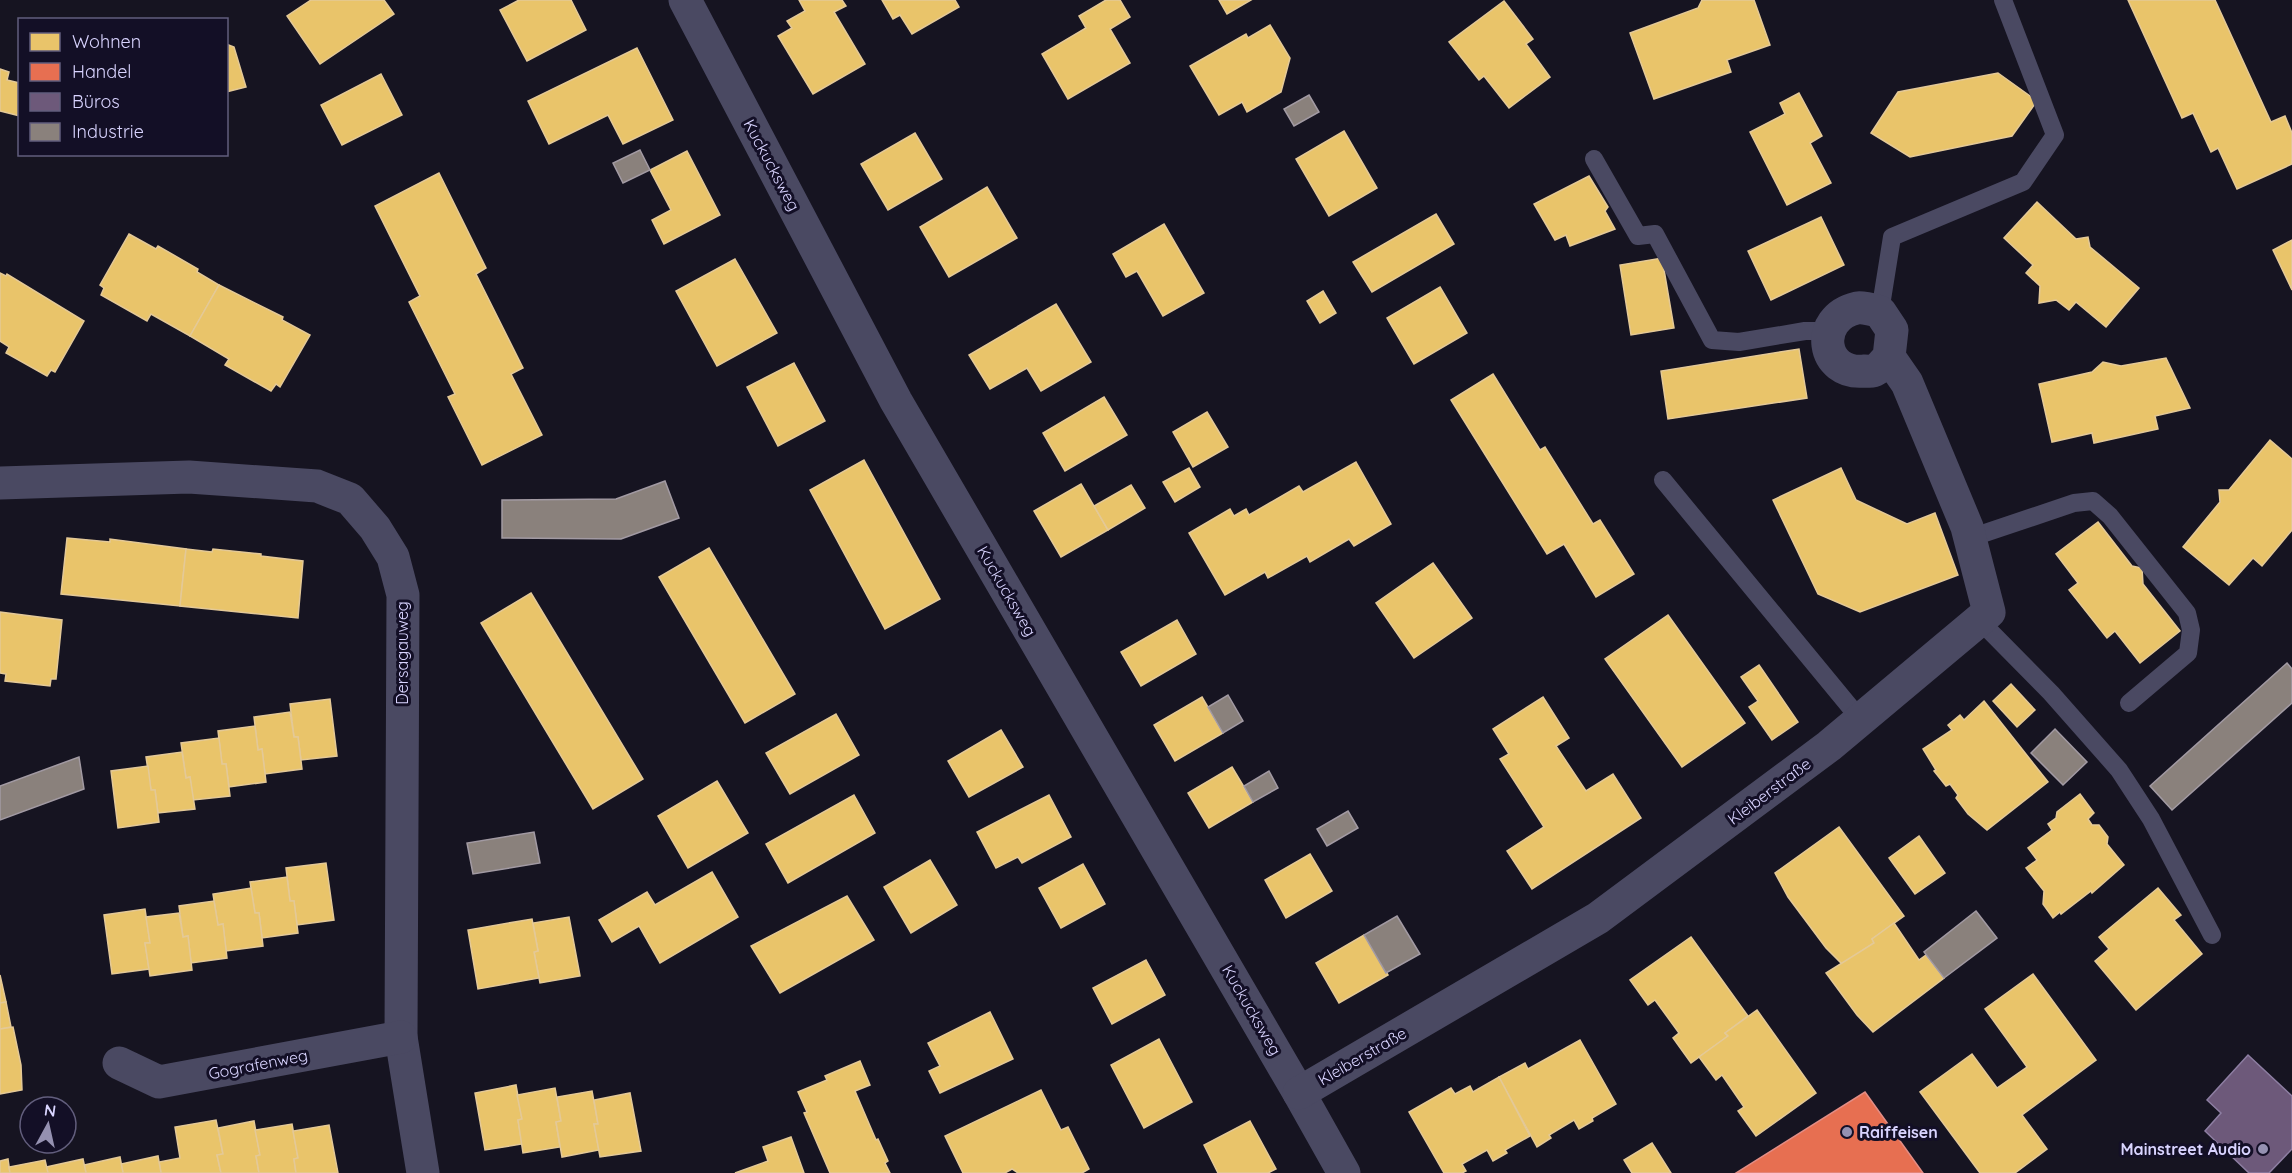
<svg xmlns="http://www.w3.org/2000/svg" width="2292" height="1173" font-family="Quicksand,sans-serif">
  <rect width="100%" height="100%" fill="#161421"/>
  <g fill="#e9c46a" stroke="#e4c997" stroke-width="1.5">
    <polygon points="311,0 384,0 394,14 320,64 287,16"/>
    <polygon points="519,0 571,0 586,30 527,61 500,10"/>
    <polygon points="799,0 842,0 846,6 834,12 865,64 813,94 778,36 792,28 787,21 805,11"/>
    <polygon points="882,0 955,0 959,7 912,34 900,15 893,19"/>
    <polygon points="1106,0 1120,0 1130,17 1110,29 1130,63 1068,99 1042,54 1086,28 1079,16"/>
    <polygon points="1219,0 1251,0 1227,14"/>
    <polygon points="1702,0 1754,0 1770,45 1727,60 1731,72 1654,99 1630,33 1698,8"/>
    <polygon points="2128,0 2215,0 2271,122 2285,116 2292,133 2292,164 2237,189 2218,148 2211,152 2193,113 2182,118"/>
    <polygon points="1504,1 1533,39 1526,44 1550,77 1509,108 1484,76 1479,80 1449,42"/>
    <polygon points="1270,25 1290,58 1281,92 1247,112 1242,102 1219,115 1190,66 1246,34 1248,38"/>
    <polygon points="226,44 234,47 246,87 226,92"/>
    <polygon points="637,48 673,120 623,144 608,115 549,144 528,101"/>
    <polygon points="0,69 9,72 7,80 20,83 20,116 0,111"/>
    <polygon points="1998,73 2037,101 2012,136 1910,157 1871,133 1898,92"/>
    <polygon points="381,74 402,115 342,145 321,105"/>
    <polygon points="1799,93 1822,136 1810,143 1831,183 1787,205 1750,132 1785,114 1780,103"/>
    <polygon points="1344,131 1377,188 1329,216 1296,159"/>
    <polygon points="915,133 942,179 888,210 861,164"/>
    <polygon points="687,151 720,215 664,244 652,220 671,210 650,170"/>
    <polygon points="439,173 486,268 476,274 523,368 511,374 542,435 482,465 448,397 455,394 409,302 420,296 375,206"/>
    <polygon points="1589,176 1608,207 1605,211 1615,229 1570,246 1566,235 1555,240 1534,204"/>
    <polygon points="987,187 1017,238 949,277 920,227"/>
    <polygon points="2037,202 2076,239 2088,237 2090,247 2139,288 2106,327 2076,302 2069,310 2056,300 2039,303 2040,286 2026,273 2033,265 2004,238"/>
    <polygon points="1436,214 1454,244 1372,292 1353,262"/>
    <polygon points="1821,217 1844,265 1771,300 1748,251"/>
    <polygon points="1164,224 1204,293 1163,316 1137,271 1126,277 1113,254"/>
    <polygon points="129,234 156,249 158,246 198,269 197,272 219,285 190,336 151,314 147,321 101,295 104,288 100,285"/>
    <polygon points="2292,240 2292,290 2273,250"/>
    <polygon points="1662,258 1674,328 1631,335 1620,265"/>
    <polygon points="735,259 777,333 717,366 676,291"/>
    <polygon points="0,273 6,276 7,274 84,321 55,372 51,370 47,376 6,353 9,347 0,341"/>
    <polygon points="219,285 283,317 282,320 310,335 280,387 276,384 271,391 225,365 229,359 190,336"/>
    <polygon points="1440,287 1467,333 1414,364 1387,318"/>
    <polygon points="1323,291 1336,313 1320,323 1307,301"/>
    <polygon points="1056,304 1091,362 1041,391 1027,368 990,389 969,355"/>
    <polygon points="1799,349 1807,398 1668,419 1661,371"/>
    <polygon points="2166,358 2190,408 2155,416 2158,429 2094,443 2092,433 2052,442 2039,384 2092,372 2103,362 2121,366"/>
    <polygon points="794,363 825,421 778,446 747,387"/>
    <polygon points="1493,374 1540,450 1545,447 1593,524 1600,520 1634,574 1596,597 1564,544 1547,554 1451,400"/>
    <polygon points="1104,397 1127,435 1065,471 1043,433"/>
    <polygon points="1207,412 1228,447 1193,467 1173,432"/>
    <polygon points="2270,440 2292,459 2292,530 2262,566 2253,558 2229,585 2183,547 2220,502 2219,490 2229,490"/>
    <polygon points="864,460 940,599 885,629 810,490"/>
    <polygon points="1356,462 1391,524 1354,546 1349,539 1310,562 1307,556 1268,578 1265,572 1225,595 1189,533 1230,509 1234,516 1246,509 1249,515 1299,486 1303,492"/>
    <polygon points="1189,468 1200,487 1175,502 1163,482"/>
    <polygon points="1841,468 1856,500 1907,524 1935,513 1958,575 1860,612 1818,594 1773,500"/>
    <polygon points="1081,484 1108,530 1061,557 1034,511"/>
    <polygon points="1131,485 1145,508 1108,530 1094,506"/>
    <polygon points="2098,522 2132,566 2142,568 2143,584 2180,631 2140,663 2115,631 2107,638 2069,590 2078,583 2056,554"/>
    <polygon points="67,538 110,542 110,539 186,549 180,606 61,594"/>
    <polygon points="709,548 795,694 745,723 659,577"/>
    <polygon points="186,549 212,552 213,549 261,554 261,556 303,561 298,618 180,606"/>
    <polygon points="1433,563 1472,618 1414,658 1376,603"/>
    <polygon points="531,593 643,779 593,809 481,623"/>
    <polygon points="0,612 62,620 56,679 51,679 50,686 5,681 6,674 0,673"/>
    <polygon points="1668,615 1745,723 1682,767 1605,659"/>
    <polygon points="1177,620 1196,654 1141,686 1121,652"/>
    <polygon points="1759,665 1798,722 1772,740 1749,707 1758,701 1741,677"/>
    <polygon points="2011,684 2035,710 2017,727 1993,701"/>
    <polygon points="1202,697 1223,733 1175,761 1154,725"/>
    <polygon points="1543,697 1569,738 1556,746 1586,791 1613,774 1641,818 1532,889 1507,851 1544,827 1500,759 1509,754 1493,729"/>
    <polygon points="330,699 337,756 301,760 298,737 294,737 290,704"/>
    <polygon points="1984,701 2048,782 1987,830 1968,814 1956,798 1958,795 1950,784 1946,786 1934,771 1936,770 1923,749 1952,730 1948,725 1960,715 1964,720"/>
    <polygon points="290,712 294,737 298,737 302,769 265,774 262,749 258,750 254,717"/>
    <polygon points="836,714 859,755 790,794 766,753"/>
    <polygon points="255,726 258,750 262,749 266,782 229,787 226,764 222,764 218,731"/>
    <polygon points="1001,730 1023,767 969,797 948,761"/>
    <polygon points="219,738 222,764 226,764 230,796 193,800 190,777 186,778 181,743"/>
    <polygon points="182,752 186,778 190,777 195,809 158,813 155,790 151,790 146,757"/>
    <polygon points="148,766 151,790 155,790 159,822 118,828 111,771"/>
    <polygon points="1232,767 1253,802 1209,828 1188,793"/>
    <polygon points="717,781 748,833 688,868 658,816"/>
    <polygon points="2080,794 2094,813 2088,819 2092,825 2099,825 2108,837 2107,844 2124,865 2092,893 2091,891 2061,914 2060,912 2053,918 2043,904 2044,891 2026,868 2037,860 2028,848 2052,830 2048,824 2056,818 2057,812"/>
    <polygon points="854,795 875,833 788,883 766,844"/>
    <polygon points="1049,795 1071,837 1022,863 1018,857 996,868 977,832"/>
    <polygon points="1839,827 1904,916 1872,939 1874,943 1842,964 1826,948 1788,897 1775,873"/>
    <polygon points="1919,836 1945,873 1915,894 1889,858"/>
    <polygon points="1310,854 1332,891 1286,918 1265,880"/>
    <polygon points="930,860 957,905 911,933 884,887"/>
    <polygon points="326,863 334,920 297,925 294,901 290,901 286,868"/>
    <polygon points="1083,864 1105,904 1061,928 1039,888"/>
    <polygon points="712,872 738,917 660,963 639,926 612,942 599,920 647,892 655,905"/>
    <polygon points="287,877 290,901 294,901 298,933 262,938 259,913 255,913 250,882"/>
    <polygon points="251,888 255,913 259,913 263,946 226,951 223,924 218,925 213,894"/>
    <polygon points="2158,888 2181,915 2174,920 2202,954 2136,1010 2095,961 2109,949 2099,937"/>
    <polygon points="847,896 874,940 780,993 751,946"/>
    <polygon points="214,901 218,925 223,924 227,958 191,963 188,936 183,937 179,906"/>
    <polygon points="145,909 150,943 145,943 149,969 112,974 104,915"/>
    <polygon points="179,913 183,937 188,936 192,970 150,976 145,943 150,943 146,917"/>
    <polygon points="569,917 580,976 540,983 534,952 538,951 533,923"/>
    <polygon points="532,919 538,951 534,952 539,978 478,989 468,930"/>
    <polygon points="1894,923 1919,960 1926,955 1944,978 1873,1032 1857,1015 1826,973 1874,943 1872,939"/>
    <polygon points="1364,935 1388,975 1339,1003 1316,963"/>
    <polygon points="1691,937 1748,1016 1725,1033 1728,1036 1691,1063 1673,1038 1679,1033 1655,1000 1648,1005 1630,980"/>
    <polygon points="1146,960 1165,995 1112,1024 1093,988"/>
    <polygon points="2033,974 2096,1060 2022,1115 2047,1149 2015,1173 1980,1173 1920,1092 1972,1054 1997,1088 2027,1067 1985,1009"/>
    <polygon points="0,975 6,1002 0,1003"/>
    <polygon points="6,1002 11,1027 0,1029 0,1003"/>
    <polygon points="1757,1010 1816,1093 1756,1136 1738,1111 1744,1107 1722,1075 1716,1080 1699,1057 1728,1036 1725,1033"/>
    <polygon points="990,1012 1013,1059 940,1093 929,1071 940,1066 928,1043"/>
    <polygon points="13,1027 21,1065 22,1090 0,1094 0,1029"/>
    <polygon points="1159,1039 1192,1102 1144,1128 1111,1065"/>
    <polygon points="1580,1040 1616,1104 1592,1118 1593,1121 1579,1129 1574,1120 1549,1135 1551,1138 1537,1147 1499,1077 1525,1063 1528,1069"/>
    <polygon points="860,1061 870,1085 855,1091 876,1140 878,1139 888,1161 885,1163 890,1173 830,1173 804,1113 807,1112 798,1092 827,1080 825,1076"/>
    <polygon points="1499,1077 1530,1136 1505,1150 1507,1153 1493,1161 1487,1150 1462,1164 1466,1171 1462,1173 1444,1173 1409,1112 1451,1088 1455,1094 1470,1086 1473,1092"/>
    <polygon points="516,1085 522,1119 518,1120 522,1144 485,1150 475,1093"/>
    <polygon points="555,1088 561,1121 556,1122 560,1147 523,1153 518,1120 522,1119 517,1095"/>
    <polygon points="1041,1090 1061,1130 1068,1127 1089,1169 1082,1173 1018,1173 1012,1169 1005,1173 963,1173 945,1136"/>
    <polygon points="592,1091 598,1124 594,1124 599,1150 562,1157 556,1122 561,1121 557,1097"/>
    <polygon points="630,1093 641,1151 600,1157 594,1124 598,1124 594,1100"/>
    <polygon points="216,1120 223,1154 217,1155 221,1173 161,1173 159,1162 180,1158 175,1127"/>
    <polygon points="254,1121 260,1155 256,1156 259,1173 221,1173 217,1155 223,1154 218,1128"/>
    <polygon points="1250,1121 1276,1169 1268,1173 1218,1173 1204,1145"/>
    <polygon points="292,1124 298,1158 294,1159 296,1173 259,1173 256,1156 260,1155 255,1130"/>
    <polygon points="329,1125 338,1173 296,1173 294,1159 298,1158 293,1131"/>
    <polygon points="791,1137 804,1173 735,1173 768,1161 763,1147"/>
    <polygon points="1652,1143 1671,1173 1632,1173 1624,1160"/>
    <polygon points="158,1156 161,1173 123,1173 121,1164"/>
    <polygon points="120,1157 123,1173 86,1173 84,1165"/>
    <polygon points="8,1159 10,1173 0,1173 0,1161"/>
    <polygon points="83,1159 86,1173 48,1173 46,1167"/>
    <polygon points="45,1160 48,1173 10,1173 9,1167"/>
  </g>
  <polygon fill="#e76f51" stroke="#e38d85" stroke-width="1.5" points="1865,1092 1923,1173 1736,1173"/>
  <polygon fill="#6d597a" stroke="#8d7ea2" stroke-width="1.5" points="2248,1055 2292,1096 2292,1149 2269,1173 2249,1173 2205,1131 2221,1113 2207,1100"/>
  <g fill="#8a817c" stroke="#a29aa3" stroke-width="1.5">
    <polygon points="1309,95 1319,112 1294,126 1284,109"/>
    <polygon points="640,150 650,170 623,183 613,163"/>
    <polygon points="665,481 679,518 621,539 502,538 502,500 616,499"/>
    <polygon points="2287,663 2292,669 2292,703 2172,810 2150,786"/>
    <polygon points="1228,695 1243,721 1223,733 1208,707"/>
    <polygon points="2055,729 2087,762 2063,785 2031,753"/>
    <polygon points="79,757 84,789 0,820 0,786"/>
    <polygon points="1269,771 1278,788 1253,802 1244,786"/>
    <polygon points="1348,811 1358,828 1327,846 1317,829"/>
    <polygon points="534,832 540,863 473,874 467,843"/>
    <polygon points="1976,911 1997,938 1944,978 1924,952"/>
    <polygon points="1397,916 1420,954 1386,973 1364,935"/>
  </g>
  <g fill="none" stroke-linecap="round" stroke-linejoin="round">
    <g stroke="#4a4962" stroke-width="18">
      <polyline points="1594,159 1638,236 1655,234 1712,340 1739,342 1805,331 1829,331"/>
      <polyline points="1880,312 1892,237 2023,182 2055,135 2003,0"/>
      <polyline points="1663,480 1860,719"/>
      <polyline points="1970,538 2074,503 2093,501 2110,516 2187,613 2191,630 2188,653 2129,703"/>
      <polyline points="1979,620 2051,693 2119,770 2151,819 2212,935"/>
    </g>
    <g stroke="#4a4962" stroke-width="33">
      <polyline points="685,0 896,401 1299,1093 1344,1173"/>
      <polyline points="0,483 189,477 317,486 350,499 375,528 393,557 403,595 401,1037 423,1173"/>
      <polyline points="119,1063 159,1082 401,1037"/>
      <path d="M1299 1093 1598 918 1829 746 1989 612 1967 527 1907 383 1889 357 1892 330 1880 312C1873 310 1864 307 1857 308 1813 318 1821 376 1865 371 1869 371 1872 372 1875 370 1880 368 1885 361 1889 357"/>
    </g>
  </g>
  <g fill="#9591b1" stroke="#130f26" stroke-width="2">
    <circle cx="1847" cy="1132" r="6"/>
    <circle cx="2263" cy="1149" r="6"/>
  </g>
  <g text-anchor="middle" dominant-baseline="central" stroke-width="6" stroke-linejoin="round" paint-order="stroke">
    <g font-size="16" fill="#d9d4ff" stroke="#130f26">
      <text transform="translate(772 165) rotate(62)">Kuckucksweg</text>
      <text transform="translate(1007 591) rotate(60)">Kuckucksweg</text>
      <text transform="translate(402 653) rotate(-90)">Dersagauweg</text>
      <text transform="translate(1769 791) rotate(-37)">Kleiberstraße</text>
      <text transform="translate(1252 1010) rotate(60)">Kuckucksweg</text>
      <text transform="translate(1362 1056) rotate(-30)">Kleiberstraße</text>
      <text transform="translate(258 1064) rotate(-11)">Gografenweg</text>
    </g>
    <g font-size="16" font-weight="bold" fill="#d9d4ff" stroke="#130f26" text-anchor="start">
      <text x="1859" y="1132">Raiffeisen</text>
      <text x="2251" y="1149" text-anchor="end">Mainstreet Audio</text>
    </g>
  </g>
  <rect x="18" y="18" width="210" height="138" fill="#130f26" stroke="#625e7d" stroke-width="1.5"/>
  <rect x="30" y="33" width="30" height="18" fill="#e9c46a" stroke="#625e7d" stroke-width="1.5"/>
  <text x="72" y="48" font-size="18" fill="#d9d4ff">Wohnen</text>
  <rect x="30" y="63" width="30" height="18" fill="#e76f51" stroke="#625e7d" stroke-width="1.5"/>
  <text x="72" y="78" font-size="18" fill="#d9d4ff">Handel</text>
  <rect x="30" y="93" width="30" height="18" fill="#6d597a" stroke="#625e7d" stroke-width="1.5"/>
  <text x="72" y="108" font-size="18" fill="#d9d4ff">Büros</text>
  <rect x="30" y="123" width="30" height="18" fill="#8a817c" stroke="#625e7d" stroke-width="1.5"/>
  <text x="72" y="138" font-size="18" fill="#d9d4ff">Industrie</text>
  <g transform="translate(48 1125) rotate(8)"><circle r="28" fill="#130f26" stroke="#625e7d" stroke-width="1.5"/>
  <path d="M0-4.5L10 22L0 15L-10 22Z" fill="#9591b1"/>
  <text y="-9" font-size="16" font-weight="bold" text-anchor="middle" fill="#d9d4ff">N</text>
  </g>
</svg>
